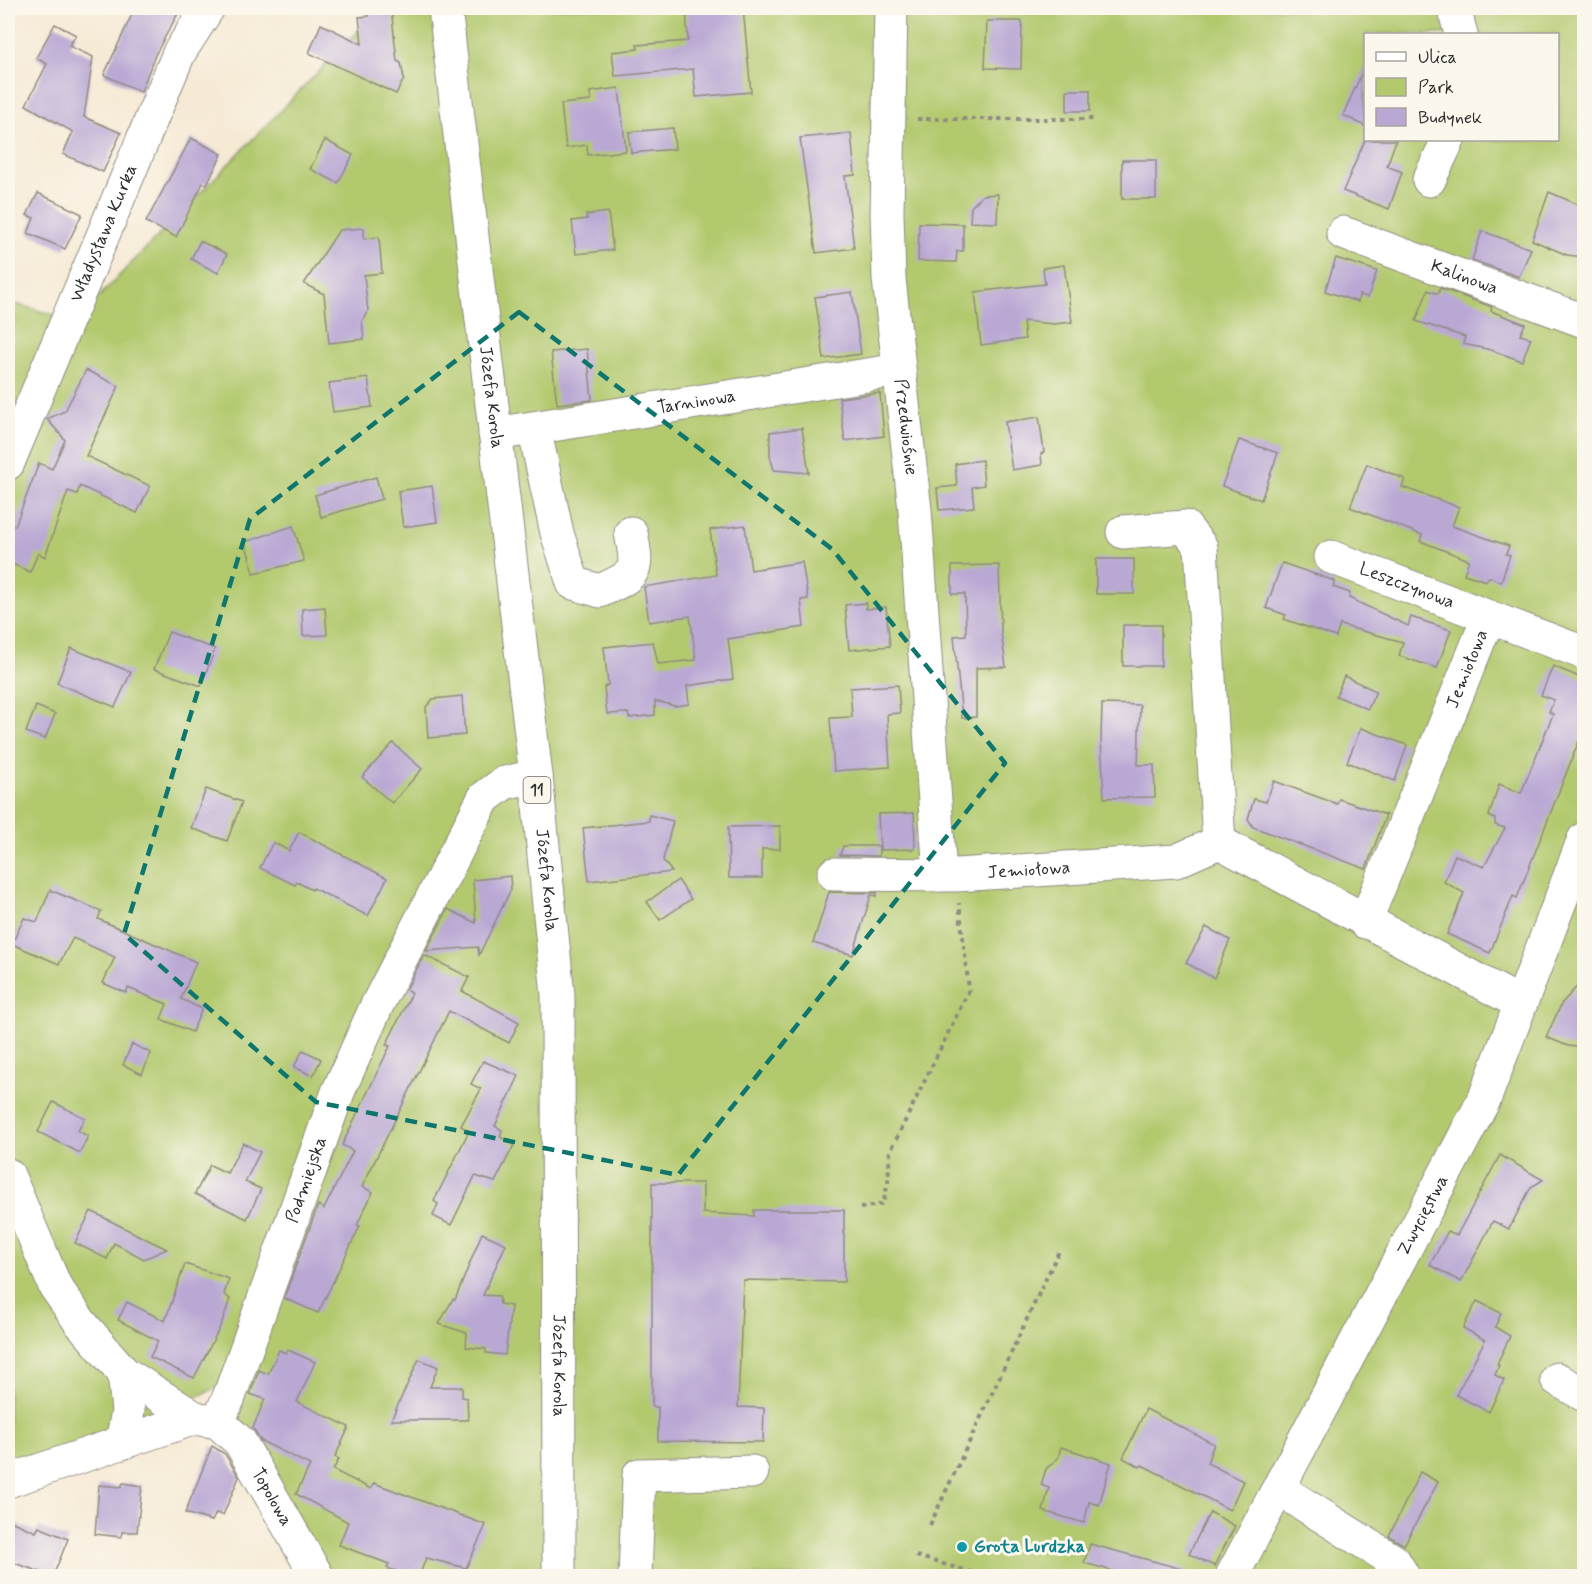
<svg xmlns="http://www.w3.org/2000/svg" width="1592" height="1584" font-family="Mynerve,sans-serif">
  <rect width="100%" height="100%" fill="#fbf7ec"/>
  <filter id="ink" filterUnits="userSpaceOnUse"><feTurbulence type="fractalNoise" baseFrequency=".0167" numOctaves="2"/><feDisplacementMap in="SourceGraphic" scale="12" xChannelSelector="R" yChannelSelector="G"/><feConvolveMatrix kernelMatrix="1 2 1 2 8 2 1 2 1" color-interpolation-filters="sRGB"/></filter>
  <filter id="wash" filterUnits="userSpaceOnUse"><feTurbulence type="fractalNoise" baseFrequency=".008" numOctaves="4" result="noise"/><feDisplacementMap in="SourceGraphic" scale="24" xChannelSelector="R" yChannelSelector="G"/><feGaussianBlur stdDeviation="1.35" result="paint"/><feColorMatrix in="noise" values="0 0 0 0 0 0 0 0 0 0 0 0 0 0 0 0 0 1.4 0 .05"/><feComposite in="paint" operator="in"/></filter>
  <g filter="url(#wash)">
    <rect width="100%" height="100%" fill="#f6ead5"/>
    <path fill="#b2c96e" stroke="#6e7a4c" stroke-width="1.5" fill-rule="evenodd" d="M381 8H1584V1576H330L295 1528 223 1385 103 1437 8 1468V302L75 321ZM1366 34H1558V140H1366Z"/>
    <g id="blocks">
      <g fill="#b9a8d4">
        <polygon points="135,8 181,8 155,55 141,92 104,75"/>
        <polygon points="368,8 391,8 397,61 401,63 404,79 396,94 309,53 321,24 362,44 359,17 369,16"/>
        <polygon points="686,8 714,8 714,10 743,8 751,92 696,97 693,69 615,76 612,52 638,49 637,45 688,41"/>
        <polygon points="987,21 1022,21 1021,69 985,68"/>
        <polygon points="55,24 76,35 69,46 93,57 84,117 121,133 103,172 63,154 73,132 26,105 47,64 36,58"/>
        <polygon points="1365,66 1365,126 1343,115"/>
        <polygon points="619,88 626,151 588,155 587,145 566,148 561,104 591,101 590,92"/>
        <rect x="1067" y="90" width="23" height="21"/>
        <polygon points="673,128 675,149 631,153 629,132"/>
        <polygon points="851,133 855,175 845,176 854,248 816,253 800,138"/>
        <polygon points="191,138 222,154 207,184 203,183 176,237 146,222"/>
        <polygon points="325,140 353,155 338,183 310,169"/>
        <polygon points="1365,140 1396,140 1387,166 1402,172 1389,209 1343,191"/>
        <rect x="1122" y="160" width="34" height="39"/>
        <polygon points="1549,192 1584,207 1584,257 1567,255 1532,240"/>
        <polygon points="38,193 82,214 65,249 28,233 34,218 27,215"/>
        <polygon points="998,194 997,223 970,222 971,207 983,195"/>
        <polygon points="608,212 613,250 576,254 572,221 587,219 586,215"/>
        <polygon points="919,223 963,224 963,251 957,251 956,262 918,261"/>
        <polygon points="364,228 364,239 379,237 382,273 364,275 368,311 362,321 364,339 329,343 324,294 304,284 339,230"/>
        <polygon points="1482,231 1531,249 1519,277 1472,260"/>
        <polygon points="200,241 227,254 218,273 191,259"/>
        <polygon points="1336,258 1377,271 1368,297 1359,295 1358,302 1325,291"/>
        <polygon points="1064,265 1072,322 1054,324 1023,321 1025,339 981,345 975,292 1045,284 1043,268"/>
        <polygon points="1440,288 1492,307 1491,311 1525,324 1520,335 1531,338 1522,361 1491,350 1463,344 1465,337 1416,321 1428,290 1438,294"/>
        <polygon points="852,292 861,354 824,359 815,297"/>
        <polygon points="587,349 592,400 557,404 551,352"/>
        <polygon points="86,370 119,386 86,456 150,486 137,513 80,486 77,494 68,491 45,557 38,553 30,572 8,562 8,537 13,525 15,526 39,463 52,469 65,440 47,419 65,411"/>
        <polygon points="368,378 372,407 333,412 329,383"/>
        <polygon points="880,393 884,436 845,441 839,398"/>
        <polygon points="1039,417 1044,452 1041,454 1042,465 1012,470 1005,422"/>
        <polygon points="802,428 809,473 774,470 770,456 770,432"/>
        <polygon points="1239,440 1278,453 1261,500 1222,486"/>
        <polygon points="982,460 984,485 972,487 974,507 939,510 937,488 957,486 955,464"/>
        <polygon points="1367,464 1405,479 1402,487 1459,507 1452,526 1509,546 1506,554 1510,555 1501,582 1489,577 1486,581 1464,574 1469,560 1420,541 1422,535 1350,507"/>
        <polygon points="376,477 382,499 321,517 315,495"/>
        <polygon points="432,486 437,522 403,527 398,491"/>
        <polygon points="745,525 751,570 802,562 808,599 801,600 804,627 728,639 733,679 687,686 689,704 675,706 655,701 655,715 629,718 628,713 607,714 604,687 608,685 604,647 653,642 658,664 696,660 690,616 649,622 644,587 716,575 710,530"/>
        <polygon points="293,526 304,561 254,573 245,542"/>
        <rect x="1096" y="559" width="38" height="35"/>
        <polygon points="1282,563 1335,581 1333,587 1350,593 1349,598 1408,626 1411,617 1451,630 1437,668 1399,656 1403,642 1340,625 1336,637 1284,619 1286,615 1266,608"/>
        <polygon points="999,565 1001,632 1006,667 976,668 976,717 962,718 954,636 966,635 965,594 952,594 952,566"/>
        <polygon points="866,603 866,609 886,607 890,646 849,650 845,605"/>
        <polygon points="325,607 327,635 303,636 302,609"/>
        <rect x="1123" y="625" width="38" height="41"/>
        <polygon points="169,632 215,649 201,686 154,669"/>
        <polygon points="71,648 131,672 115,707 57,683"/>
        <polygon points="1553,666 1584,679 1584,728 1517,898 1513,896 1490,953 1447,934 1464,893 1444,882 1455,855 1484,867 1505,828 1495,825 1495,819 1489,816 1499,784 1521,793 1553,714 1549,712 1554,700 1541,695"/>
        <polygon points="1344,676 1376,691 1368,709 1336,696"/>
        <polygon points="898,685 900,713 887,714 890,767 834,771 830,718 852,717 850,688"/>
        <polygon points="462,696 465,735 428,738 426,707 433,699"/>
        <polygon points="1102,704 1140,705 1138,765 1154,765 1155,797 1104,798 1101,738"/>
        <polygon points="36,706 55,714 45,739 26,732"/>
        <polygon points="1361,728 1407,745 1395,781 1347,762"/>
        <polygon points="393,743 422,769 392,803 362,777"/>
        <polygon points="1274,781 1337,804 1339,799 1386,815 1366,869 1253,827 1248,819 1254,799 1266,802"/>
        <polygon points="206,789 242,802 227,841 191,828"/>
        <polygon points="914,813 915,849 880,850 878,814"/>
        <polygon points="649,815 673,821 663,860 672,872 589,881 583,828 649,821"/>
        <polygon points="780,826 780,849 762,849 762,878 729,878 728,827"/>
        <polygon points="299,832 387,878 368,916 313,888 312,890 297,882 295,885 260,868 273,842 289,851"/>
        <polygon points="843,846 879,846 879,856 840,855"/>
        <polygon points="510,876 511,889 479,955 478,947 426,951 448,909 476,923 473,880"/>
        <polygon points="678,880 691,899 660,920 647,902"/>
        <polygon points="50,890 101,911 98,919 196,962 181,999 202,1009 192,1032 161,1019 167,1004 128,988 126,993 103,983 115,957 73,938 59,964 12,944 24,918 37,922"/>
        <polygon points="829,892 877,893 877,896 871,895 853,955 813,943"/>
        <polygon points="1206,927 1230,940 1214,978 1186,963"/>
        <polygon points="424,955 469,977 462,991 519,1022 509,1043 449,1011 362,1187 373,1192 357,1225 360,1226 318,1313 284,1298 318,1205 324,1209 353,1151 342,1145 390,1046 386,1045 412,993 406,990"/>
        <polygon points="1584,979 1584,1048 1568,1046 1546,1037 1562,1003"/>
        <polygon points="132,1044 151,1053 142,1074 123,1065"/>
        <polygon points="303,1050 321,1059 313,1076 294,1067"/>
        <polygon points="483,1061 519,1076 495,1126 502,1130 500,1137 514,1145 495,1182 475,1176 451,1225 433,1216 438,1204 434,1201 469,1131 461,1126 481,1089 471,1084"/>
        <polygon points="53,1102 85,1118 78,1131 88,1136 80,1153 38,1132"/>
        <polygon points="243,1143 260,1152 245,1182 261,1189 247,1219 195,1194 210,1165 227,1173"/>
        <polygon points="1500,1155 1543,1180 1531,1187 1509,1229 1493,1221 1461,1282 1430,1265 1448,1231 1457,1235"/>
        <polygon points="652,1183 703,1183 703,1213 754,1216 754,1210 844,1210 844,1282 743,1280 738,1407 764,1408 763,1442 658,1441 658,1407 652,1407"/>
        <polygon points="91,1211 140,1236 167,1249 144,1259 114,1243 107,1259 75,1243"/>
        <polygon points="482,1233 506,1244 483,1295 499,1296 500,1304 511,1306 505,1355 486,1353 486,1349 466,1347 467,1333 439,1324 453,1299 455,1300"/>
        <polygon points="185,1264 229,1279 224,1294 230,1299 221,1325 194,1378 150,1357 158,1341 118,1320 127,1302 165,1321"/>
        <polygon points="1477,1301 1501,1313 1495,1327 1510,1336 1497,1364 1499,1365 1495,1375 1504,1380 1489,1412 1456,1395 1485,1340 1463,1328"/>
        <polygon points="279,1350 286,1353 288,1350 315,1362 297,1402 349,1427 335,1457 339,1459 333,1470 371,1489 374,1483 486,1525 466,1568 426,1558 419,1576 410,1576 387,1568 389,1564 339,1545 348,1522 296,1494 310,1465 261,1441 253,1428 265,1399 250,1394 259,1370 268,1374"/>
        <polygon points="419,1359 438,1367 430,1387 462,1387 462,1397 467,1398 468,1420 391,1420"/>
        <polygon points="1146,1409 1214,1444 1207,1463 1243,1481 1230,1510 1142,1465 1140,1467 1123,1458"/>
        <polygon points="212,1446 225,1454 239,1477 223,1515 216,1513 212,1521 185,1513"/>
        <polygon points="1061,1447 1111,1463 1099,1505 1089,1502 1084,1523 1043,1511 1049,1488 1041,1485 1046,1469 1058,1458"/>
        <polygon points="1420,1472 1438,1482 1404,1545 1389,1536"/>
        <polygon points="123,1483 142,1486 137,1532 122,1532 121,1537 95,1534 99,1485 121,1487"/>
        <polygon points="1210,1512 1235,1526 1214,1566 1189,1554"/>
        <polygon points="8,1520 36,1532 39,1527 68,1539 53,1576 8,1561"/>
        <polygon points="1090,1544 1186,1570 1185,1576 1131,1576 1084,1563"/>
      </g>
    </g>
  </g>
  <g filter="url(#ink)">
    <use href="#blocks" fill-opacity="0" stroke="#908a80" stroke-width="1.5"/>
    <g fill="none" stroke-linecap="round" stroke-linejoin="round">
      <g stroke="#908a80" stroke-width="35">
        <g id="minor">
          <path id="s1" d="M891 8 887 213 889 279 915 510 940 875"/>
          <polyline points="1454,8 1461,34"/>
          <polyline points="1429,180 1448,140"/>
          <path id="s2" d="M1343 233 1584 321"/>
          <path d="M534 428 557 533 573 583 600 591C637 574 639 573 631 533"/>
          <path id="s3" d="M495 434 899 370"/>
          <path id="s4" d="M8 463 179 53 208 8"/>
          <polyline points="1123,532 1185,527 1201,547 1219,842 1520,1003"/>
          <path id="s5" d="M1331 557 1584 653"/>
          <path id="s6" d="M834 874 956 875 1176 861 1219 842"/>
          <path id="s7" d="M1365 922 1488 618"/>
          <polyline points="8,1175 55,1286 80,1322 124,1373 195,1418"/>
          <polyline points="1557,1379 1584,1395"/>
          <path id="s8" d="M218 1422 229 1397 338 1092 377 1005 484 798 504 783 536 776"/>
          <polyline points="122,1443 128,1411 124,1373"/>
          <path id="s9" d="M8 1481 195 1418 218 1422 240 1442 317 1576"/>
          <polyline points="1279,1489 1394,1561 1403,1576"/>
          <polyline points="635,1576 639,1475 752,1472"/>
          <path id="s10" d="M1232 1576 1484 1100 1584 839"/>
        </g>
      </g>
      <g stroke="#908a80" stroke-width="35">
        <g id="highway">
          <path id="s11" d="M445 8 536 776 558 995 559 1576"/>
        </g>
      </g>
      <g stroke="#908a80" stroke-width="4" stroke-dasharray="4.5 4.5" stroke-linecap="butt">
        <polyline points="917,119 1096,119"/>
        <polyline points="860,1208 883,1204 888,1182 890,1152 969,990 959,903"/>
        <polyline points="930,1525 1060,1249"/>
        <polyline points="916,1556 984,1576"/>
      </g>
      <use href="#minor" stroke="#fff" stroke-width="33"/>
      <use href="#highway" stroke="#fff" stroke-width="33"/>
    </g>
  </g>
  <path fill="none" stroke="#0f766e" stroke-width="4.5" stroke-dasharray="12 8" stroke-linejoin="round" d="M519 312 832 549 1005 763 678 1175 316 1102 124 934 250 519Z"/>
  <circle fill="#0f9aa8" stroke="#fbf7ec" stroke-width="2" cx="962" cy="1547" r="6"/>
  <g text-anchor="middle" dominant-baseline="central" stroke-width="6" stroke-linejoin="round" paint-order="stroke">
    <rect fill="#fbf7ec" stroke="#696865" stroke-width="1.5" x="523.5" y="777" width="27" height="26" rx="4.5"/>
    <g font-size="16" font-weight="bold" fill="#2b2b2b">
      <text x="537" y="790">11</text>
    </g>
    <g font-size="18" fill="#2b2b2b" stroke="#fbf7ec">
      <text stroke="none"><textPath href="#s4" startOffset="249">Władysława Kurka</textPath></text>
      <text stroke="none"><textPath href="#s2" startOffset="129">Kalinowa</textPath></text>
      <text stroke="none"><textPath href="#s11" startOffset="392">Józefa Korola</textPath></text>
      <text stroke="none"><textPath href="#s3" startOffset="204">Tarninowa</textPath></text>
      <text stroke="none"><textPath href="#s1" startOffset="420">Przedwiośnie</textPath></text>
      <text stroke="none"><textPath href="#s5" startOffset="81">Leszczynowa</textPath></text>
      <text stroke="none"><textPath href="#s7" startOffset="273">Jemiołowa</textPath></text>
      <text stroke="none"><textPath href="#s6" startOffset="195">Jemiołowa</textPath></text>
      <text stroke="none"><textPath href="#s11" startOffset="878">Józefa Korola</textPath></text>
      <text stroke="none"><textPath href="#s8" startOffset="258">Podmiejska</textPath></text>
      <text stroke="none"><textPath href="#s10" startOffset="408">Zwycięstwa</textPath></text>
      <text stroke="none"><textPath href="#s11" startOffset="1364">Józefa Korola</textPath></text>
      <text stroke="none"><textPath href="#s9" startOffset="314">Topolowa</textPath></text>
    </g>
    <g font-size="18" font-weight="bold" fill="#0d838f" stroke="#fbf7ec" text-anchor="start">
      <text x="974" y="1547">Grota Lurdzka</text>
    </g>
  </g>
  <rect width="1592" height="1584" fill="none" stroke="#fbf7ec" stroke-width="30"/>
  <rect x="1364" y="33" width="195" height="108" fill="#fbf7ec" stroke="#a8a59f" stroke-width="1.5"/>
  <rect x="1376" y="52" width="30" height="9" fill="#ffffff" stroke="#a8a59f" stroke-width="1.5"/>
  <text x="1418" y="63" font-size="18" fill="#2b2b2b">Ulica</text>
  <rect x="1376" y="78" width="30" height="18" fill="#b2c96e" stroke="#a8a59f" stroke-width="1.5"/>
  <text x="1418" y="93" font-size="18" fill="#2b2b2b">Park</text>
  <rect x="1376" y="108" width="30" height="18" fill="#b9a8d4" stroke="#a8a59f" stroke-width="1.5"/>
  <text x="1418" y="123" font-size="18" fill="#2b2b2b">Budynek</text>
</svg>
